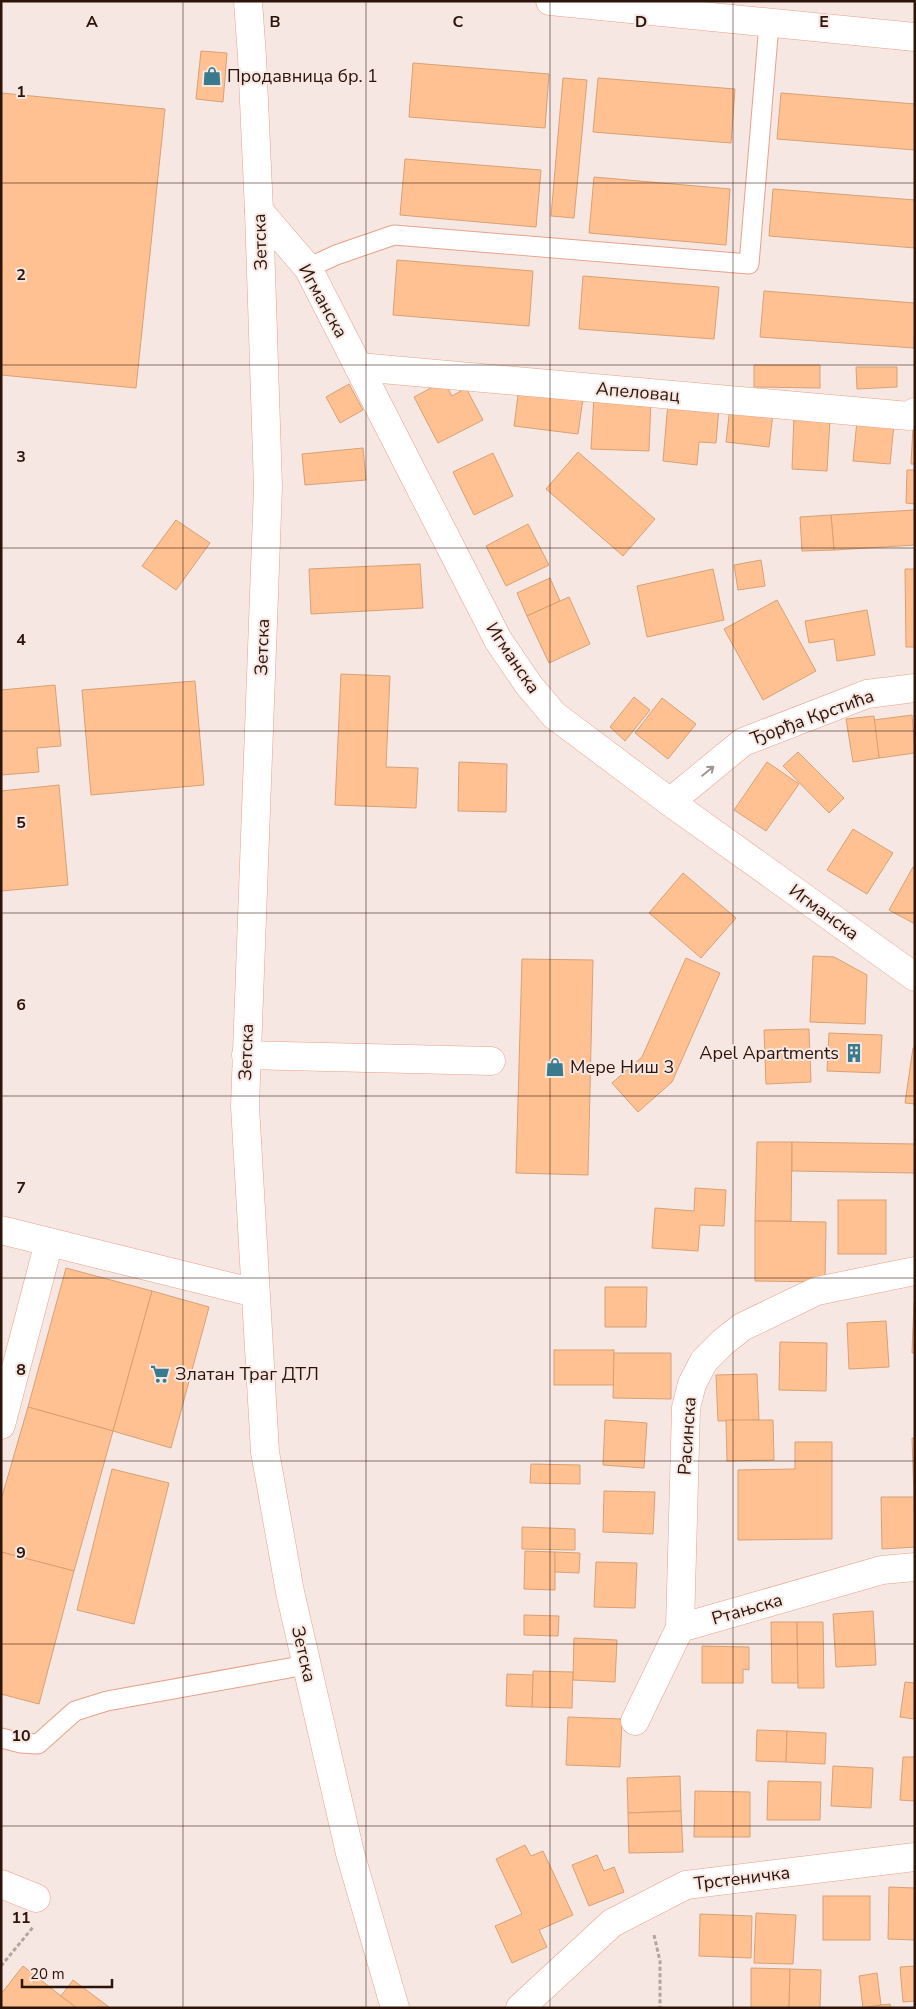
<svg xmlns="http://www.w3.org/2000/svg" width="916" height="2009" font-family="'Nunito Sans',sans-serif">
  <rect width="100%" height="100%" fill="#f6e7e2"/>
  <g fill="#ffc191" stroke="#d9a074">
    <polygon points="201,51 227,53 223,102 196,99"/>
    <polygon points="413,63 549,74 545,128 409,117"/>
    <polygon points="563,78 587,80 574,218 551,216"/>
    <polygon points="598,78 735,89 731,143 593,132"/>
    <polygon points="1,93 165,109 136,388 1,375"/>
    <polygon points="781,93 915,104 915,150 777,139"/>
    <polygon points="405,159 541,170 536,227 400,215"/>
    <polygon points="594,177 730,189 726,245 589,233"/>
    <polygon points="773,189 915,200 915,248 769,236"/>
    <polygon points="397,260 533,271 529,326 393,315"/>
    <polygon points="583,276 719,287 714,339 579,329"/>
    <polygon points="764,291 915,303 914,348 760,337"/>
    <polygon points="754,365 820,365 820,388 754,387"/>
    <polygon points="856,367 897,367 897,387 857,389"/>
    <polygon points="444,381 452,396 466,388 483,420 438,443 414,397"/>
    <polygon points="349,384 363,410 340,423 326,397"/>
    <polygon points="519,388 583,398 578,434 514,426"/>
    <polygon points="594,396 651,398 649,451 591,449"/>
    <polygon points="668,402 719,407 716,443 699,442 697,465 663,461"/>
    <polygon points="730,407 773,413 769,447 726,442"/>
    <polygon points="794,416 830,419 827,471 792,469"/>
    <polygon points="857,421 894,424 890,464 853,461"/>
    <polygon points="913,427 915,427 915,464 911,464"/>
    <polygon points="363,448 366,480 305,485 302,454"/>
    <polygon points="578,452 655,519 623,556 546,489"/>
    <polygon points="493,453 513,496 474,515 453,472"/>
    <polygon points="907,470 915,470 915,504 906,503"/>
    <polygon points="914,510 915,545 834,550 831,515"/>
    <polygon points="831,515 834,550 802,551 800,517"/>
    <polygon points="176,520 210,543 176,590 142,566"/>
    <polygon points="528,524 549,565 506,586 486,546"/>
    <polygon points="761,560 765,586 738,590 734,565"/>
    <polygon points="420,564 423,608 311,614 309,569"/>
    <polygon points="713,569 724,620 647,637 637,586"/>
    <polygon points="905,569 915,569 915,647 906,647"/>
    <polygon points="550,578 560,601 527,616 517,593"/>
    <polygon points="569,597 590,644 549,663 527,616"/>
    <polygon points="777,600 816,671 763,700 724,629"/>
    <polygon points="867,610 875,655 837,661 834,639 809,643 805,621"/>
    <polygon points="341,674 390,676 386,767 418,768 416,808 335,805"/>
    <polygon points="195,681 204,785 91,795 82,690"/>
    <polygon points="55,685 61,746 37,748 39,772 1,775 1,690"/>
    <polygon points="634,697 650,710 625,741 610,727"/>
    <polygon points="662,698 696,724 668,759 635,733"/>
    <polygon points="912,715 915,753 879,758 874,720"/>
    <polygon points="874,716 879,758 853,762 846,719"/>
    <polygon points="798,752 844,798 829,813 783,766"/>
    <polygon points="459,762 507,764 506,812 458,811"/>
    <polygon points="767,762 799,784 766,831 734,810"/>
    <polygon points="59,785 68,885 1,891 1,791"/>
    <polygon points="853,829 893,853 867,894 827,870"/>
    <polygon points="913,867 915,868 915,924 889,910"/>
    <polygon points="683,873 736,918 701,958 649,913"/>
    <polygon points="813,956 834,957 867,975 865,1024 810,1022"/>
    <polygon points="686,958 720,973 672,1082 638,1112 612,1083 642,1057"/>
    <polygon points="522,959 593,960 588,1175 516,1173"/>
    <polygon points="809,1029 811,1082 766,1084 764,1030"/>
    <polygon points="829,1033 882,1035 880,1073 827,1071"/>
    <polygon points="913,1048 915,1048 915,1104 905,1103"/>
    <polygon points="757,1142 792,1142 791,1221 755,1221"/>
    <polygon points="792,1142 915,1144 915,1173 792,1171"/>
    <polygon points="695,1188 726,1190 724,1226 700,1225 698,1251 652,1248 655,1208 694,1211"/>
    <rect x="838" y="1200" width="48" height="54"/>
    <polygon points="755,1221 826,1222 825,1282 755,1281"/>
    <polygon points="66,1268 152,1291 113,1431 28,1407"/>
    <polygon points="605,1287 647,1287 646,1327 605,1327"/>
    <polygon points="152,1291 209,1307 171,1448 113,1431"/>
    <polygon points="914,1303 915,1303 915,1353 912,1353"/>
    <polygon points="886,1321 889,1367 849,1369 847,1323"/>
    <polygon points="780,1342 827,1343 826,1391 779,1390"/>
    <rect x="554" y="1350" width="60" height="35"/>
    <polygon points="614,1353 671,1353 671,1399 613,1398"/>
    <polygon points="757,1374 759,1420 718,1421 716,1375"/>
    <polygon points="28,1407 113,1431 74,1571 1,1552 1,1500"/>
    <polygon points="605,1420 647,1423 644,1468 603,1465"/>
    <polygon points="726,1420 773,1420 774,1460 727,1461"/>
    <polygon points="912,1438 915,1438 915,1513 914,1497"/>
    <polygon points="795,1442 832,1442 832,1539 738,1540 738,1470 795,1469"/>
    <polygon points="531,1464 580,1465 580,1484 530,1483"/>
    <polygon points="112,1469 169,1483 134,1624 77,1610"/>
    <polygon points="604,1491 655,1492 653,1534 603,1532"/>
    <polygon points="881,1497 914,1497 915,1547 882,1549"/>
    <polygon points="522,1527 575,1529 575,1550 522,1549"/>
    <polygon points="525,1551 555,1552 555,1590 524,1589"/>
    <polygon points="1,1552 74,1571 39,1704 1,1694"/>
    <polygon points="555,1552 580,1553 579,1573 555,1572"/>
    <polygon points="596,1562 637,1563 635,1608 594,1607"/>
    <polygon points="873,1611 876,1665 836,1667 833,1614"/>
    <polygon points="524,1615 559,1616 558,1636 524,1635"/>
    <polygon points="771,1622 797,1622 798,1683 772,1683"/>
    <polygon points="797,1622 823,1622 824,1688 798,1688"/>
    <polygon points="574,1638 617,1640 615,1682 573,1680"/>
    <polygon points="702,1646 749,1647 749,1670 743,1669 743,1683 702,1683"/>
    <polygon points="533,1671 573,1672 572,1708 532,1707"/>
    <polygon points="507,1674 533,1675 532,1707 506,1706"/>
    <polygon points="905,1682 915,1683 914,1719 900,1717"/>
    <polygon points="568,1717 622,1719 620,1767 566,1765"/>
    <polygon points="757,1730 787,1731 786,1762 756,1761"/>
    <polygon points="787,1731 826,1733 825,1764 786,1762"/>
    <polygon points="903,1757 915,1757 915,1801 900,1800"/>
    <polygon points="833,1766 873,1768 871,1808 831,1806"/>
    <polygon points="680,1776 681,1811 628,1813 627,1778"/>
    <polygon points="768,1781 821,1782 820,1820 767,1820"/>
    <polygon points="695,1791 750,1792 750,1837 694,1837"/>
    <polygon points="681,1811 683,1852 629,1853 628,1813"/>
    <polygon points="525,1845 531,1856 543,1851 573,1915 539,1930 547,1947 512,1963 495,1926 522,1914 496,1859"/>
    <polygon points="597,1855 604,1871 614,1867 624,1892 589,1906 572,1865"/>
    <polygon points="889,1887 915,1888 915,1940 888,1939"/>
    <rect x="823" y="1896" width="47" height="44"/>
    <polygon points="756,1913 796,1915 793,1964 754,1963"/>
    <polygon points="700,1914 752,1916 751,1958 699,1956"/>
    <polygon points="23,1966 61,1996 77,2008 1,2008 1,1994"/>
    <polygon points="915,1966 915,2001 903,2002 900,1967"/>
    <polygon points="751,1968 790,1969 789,2008 751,2008"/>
    <polygon points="790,1969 821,1970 820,2008 789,2008"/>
    <polygon points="877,1973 881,2005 863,2008 859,1976"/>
    <polygon points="73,1980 109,2007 77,2008 61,1996"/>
    <polygon points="890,2004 891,2008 863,2008 881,2005"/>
  </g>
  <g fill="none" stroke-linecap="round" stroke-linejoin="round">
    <g stroke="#e8a18a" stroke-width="21">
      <g id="service">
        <polyline points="308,268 336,255 394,235 749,264 769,24"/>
        <polyline points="1,1738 21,1743 38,1744 75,1711 107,1701 306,1665"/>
      </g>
    </g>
    <g stroke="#e8a18a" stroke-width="29">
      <g id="minor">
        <polyline points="259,211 308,268 498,640 528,684 554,715 670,802 915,977"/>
        <polyline points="359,367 909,416 915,412"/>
        <polyline points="670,802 743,742 867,694 915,688"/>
        <polyline points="246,1055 491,1061"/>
        <polyline points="1,1230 255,1293"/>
        <polyline points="1,1425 49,1242"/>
        <polyline points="680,1628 686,1408 692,1384 704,1361 723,1342 742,1327 817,1291 915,1271"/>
        <polyline points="635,1721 680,1628 882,1570 915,1567"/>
        <polyline points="1,1884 36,1898"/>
        <polyline points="520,2008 612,1923 686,1885 915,1857"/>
      </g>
    </g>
    <g stroke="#e8a18a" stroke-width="29">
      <g id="tertiary">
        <polyline points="248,1 252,57 259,211 268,487 245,1106 265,1452 290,1592 350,1853 395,2008"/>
        <polyline points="550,1 915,37"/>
      </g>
    </g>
    <g stroke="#b5a39d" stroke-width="3" stroke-dasharray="4 2.5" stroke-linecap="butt">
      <polyline points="654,1935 660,1961 660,2008"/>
      <polyline points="1,1966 34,1926"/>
    </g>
    <use href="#service" stroke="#fff" stroke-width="19"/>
    <use href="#minor" stroke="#fff" stroke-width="28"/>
    <use href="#tertiary" stroke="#fff" stroke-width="28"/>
  </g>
  <defs><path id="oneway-shaft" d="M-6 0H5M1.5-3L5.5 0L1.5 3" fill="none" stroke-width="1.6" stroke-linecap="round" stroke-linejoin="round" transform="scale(1.25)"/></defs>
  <use stroke="#a09591" href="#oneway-shaft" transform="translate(708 771) rotate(-39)"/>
  <path fill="none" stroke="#2d140b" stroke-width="1" stroke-opacity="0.55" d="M183 1V2008M366 1V2008M550 1V2008M733 1V2008M1 183H915M1 365H915M1 548H915M1 731H915M1 913H915M1 1096H915M1 1278H915M1 1461H915M1 1644H915M1 1826H915"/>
  <defs>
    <g id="shop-bare" transform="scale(1.5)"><path d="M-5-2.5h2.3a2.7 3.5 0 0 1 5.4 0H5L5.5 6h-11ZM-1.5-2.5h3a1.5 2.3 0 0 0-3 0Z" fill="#397a8d" stroke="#f6e7e2" stroke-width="2.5" paint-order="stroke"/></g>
    <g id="building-bare" transform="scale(1.5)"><path d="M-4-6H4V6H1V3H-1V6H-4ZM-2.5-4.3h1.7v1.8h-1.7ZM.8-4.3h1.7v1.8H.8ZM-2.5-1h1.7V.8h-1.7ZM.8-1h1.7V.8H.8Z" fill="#397a8d" stroke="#f6e7e2" stroke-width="2.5" paint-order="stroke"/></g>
    <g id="supermarket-bare" transform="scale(1.5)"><path d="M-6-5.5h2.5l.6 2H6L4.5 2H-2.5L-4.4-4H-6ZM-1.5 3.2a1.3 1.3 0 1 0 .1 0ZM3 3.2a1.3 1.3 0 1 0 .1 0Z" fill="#397a8d" stroke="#f6e7e2" stroke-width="2.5" paint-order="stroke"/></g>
  </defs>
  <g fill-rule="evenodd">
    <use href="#shop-bare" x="212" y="76"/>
    <use href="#building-bare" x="854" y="1053"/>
    <use href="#shop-bare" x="555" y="1067"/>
    <use href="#supermarket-bare" x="160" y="1374"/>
  </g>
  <g text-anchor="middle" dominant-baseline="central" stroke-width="4" stroke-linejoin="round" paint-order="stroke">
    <g font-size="18" fill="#2d140b" stroke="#f6e7e2" text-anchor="start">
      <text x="227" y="76">Продавница бр. 1</text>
      <text x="839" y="1053" text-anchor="end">Apel Apartments</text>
      <text x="570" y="1067">Мере Ниш 3</text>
      <text x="175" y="1374">Златан Траг ДТЛ</text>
    </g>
    <g font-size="18" fill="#2d140b" stroke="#f6e7e2">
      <text transform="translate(260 242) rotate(-92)">Зетска</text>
      <text transform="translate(323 301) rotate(61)">Игманска</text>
      <text transform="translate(638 392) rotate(5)">Апеловац</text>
      <text transform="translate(262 647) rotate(-88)">Зетска</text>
      <text transform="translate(513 658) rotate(56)">Игманска</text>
      <text transform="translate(812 717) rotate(-20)">Ђорђа Крстића</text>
      <text transform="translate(824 912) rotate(36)">Игманска</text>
      <text transform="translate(246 1052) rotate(-88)">Зетска</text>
      <text transform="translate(687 1436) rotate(-86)">Расинска</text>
      <text transform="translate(747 1609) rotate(-16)">Ртањска</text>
      <text transform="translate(304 1654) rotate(77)">Зетска</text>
      <text transform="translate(742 1878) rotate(-7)">Трстеничка</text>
    </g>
  </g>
  <g font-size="16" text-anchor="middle" font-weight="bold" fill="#2d140b" stroke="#f6e7e2" stroke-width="4" stroke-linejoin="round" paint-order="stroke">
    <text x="92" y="27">A</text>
    <text x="275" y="27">B</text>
    <text x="458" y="27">C</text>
    <text x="641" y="27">D</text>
    <text x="824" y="27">E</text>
    <text x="21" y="97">1</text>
    <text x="21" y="280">2</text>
    <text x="21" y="462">3</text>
    <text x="21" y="645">4</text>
    <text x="21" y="828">5</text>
    <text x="21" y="1010">6</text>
    <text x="21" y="1193">7</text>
    <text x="21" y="1375">8</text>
    <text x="21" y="1558">9</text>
    <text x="21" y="1741">10</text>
    <text x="21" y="1923">11</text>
  </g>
  <rect width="916" height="2009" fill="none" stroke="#2d140b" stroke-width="5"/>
  <path d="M22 1979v8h90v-8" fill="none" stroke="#2d140b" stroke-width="2.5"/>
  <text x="30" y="1979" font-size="15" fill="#2d140b" stroke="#f6e7e2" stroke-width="4" paint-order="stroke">20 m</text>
</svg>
